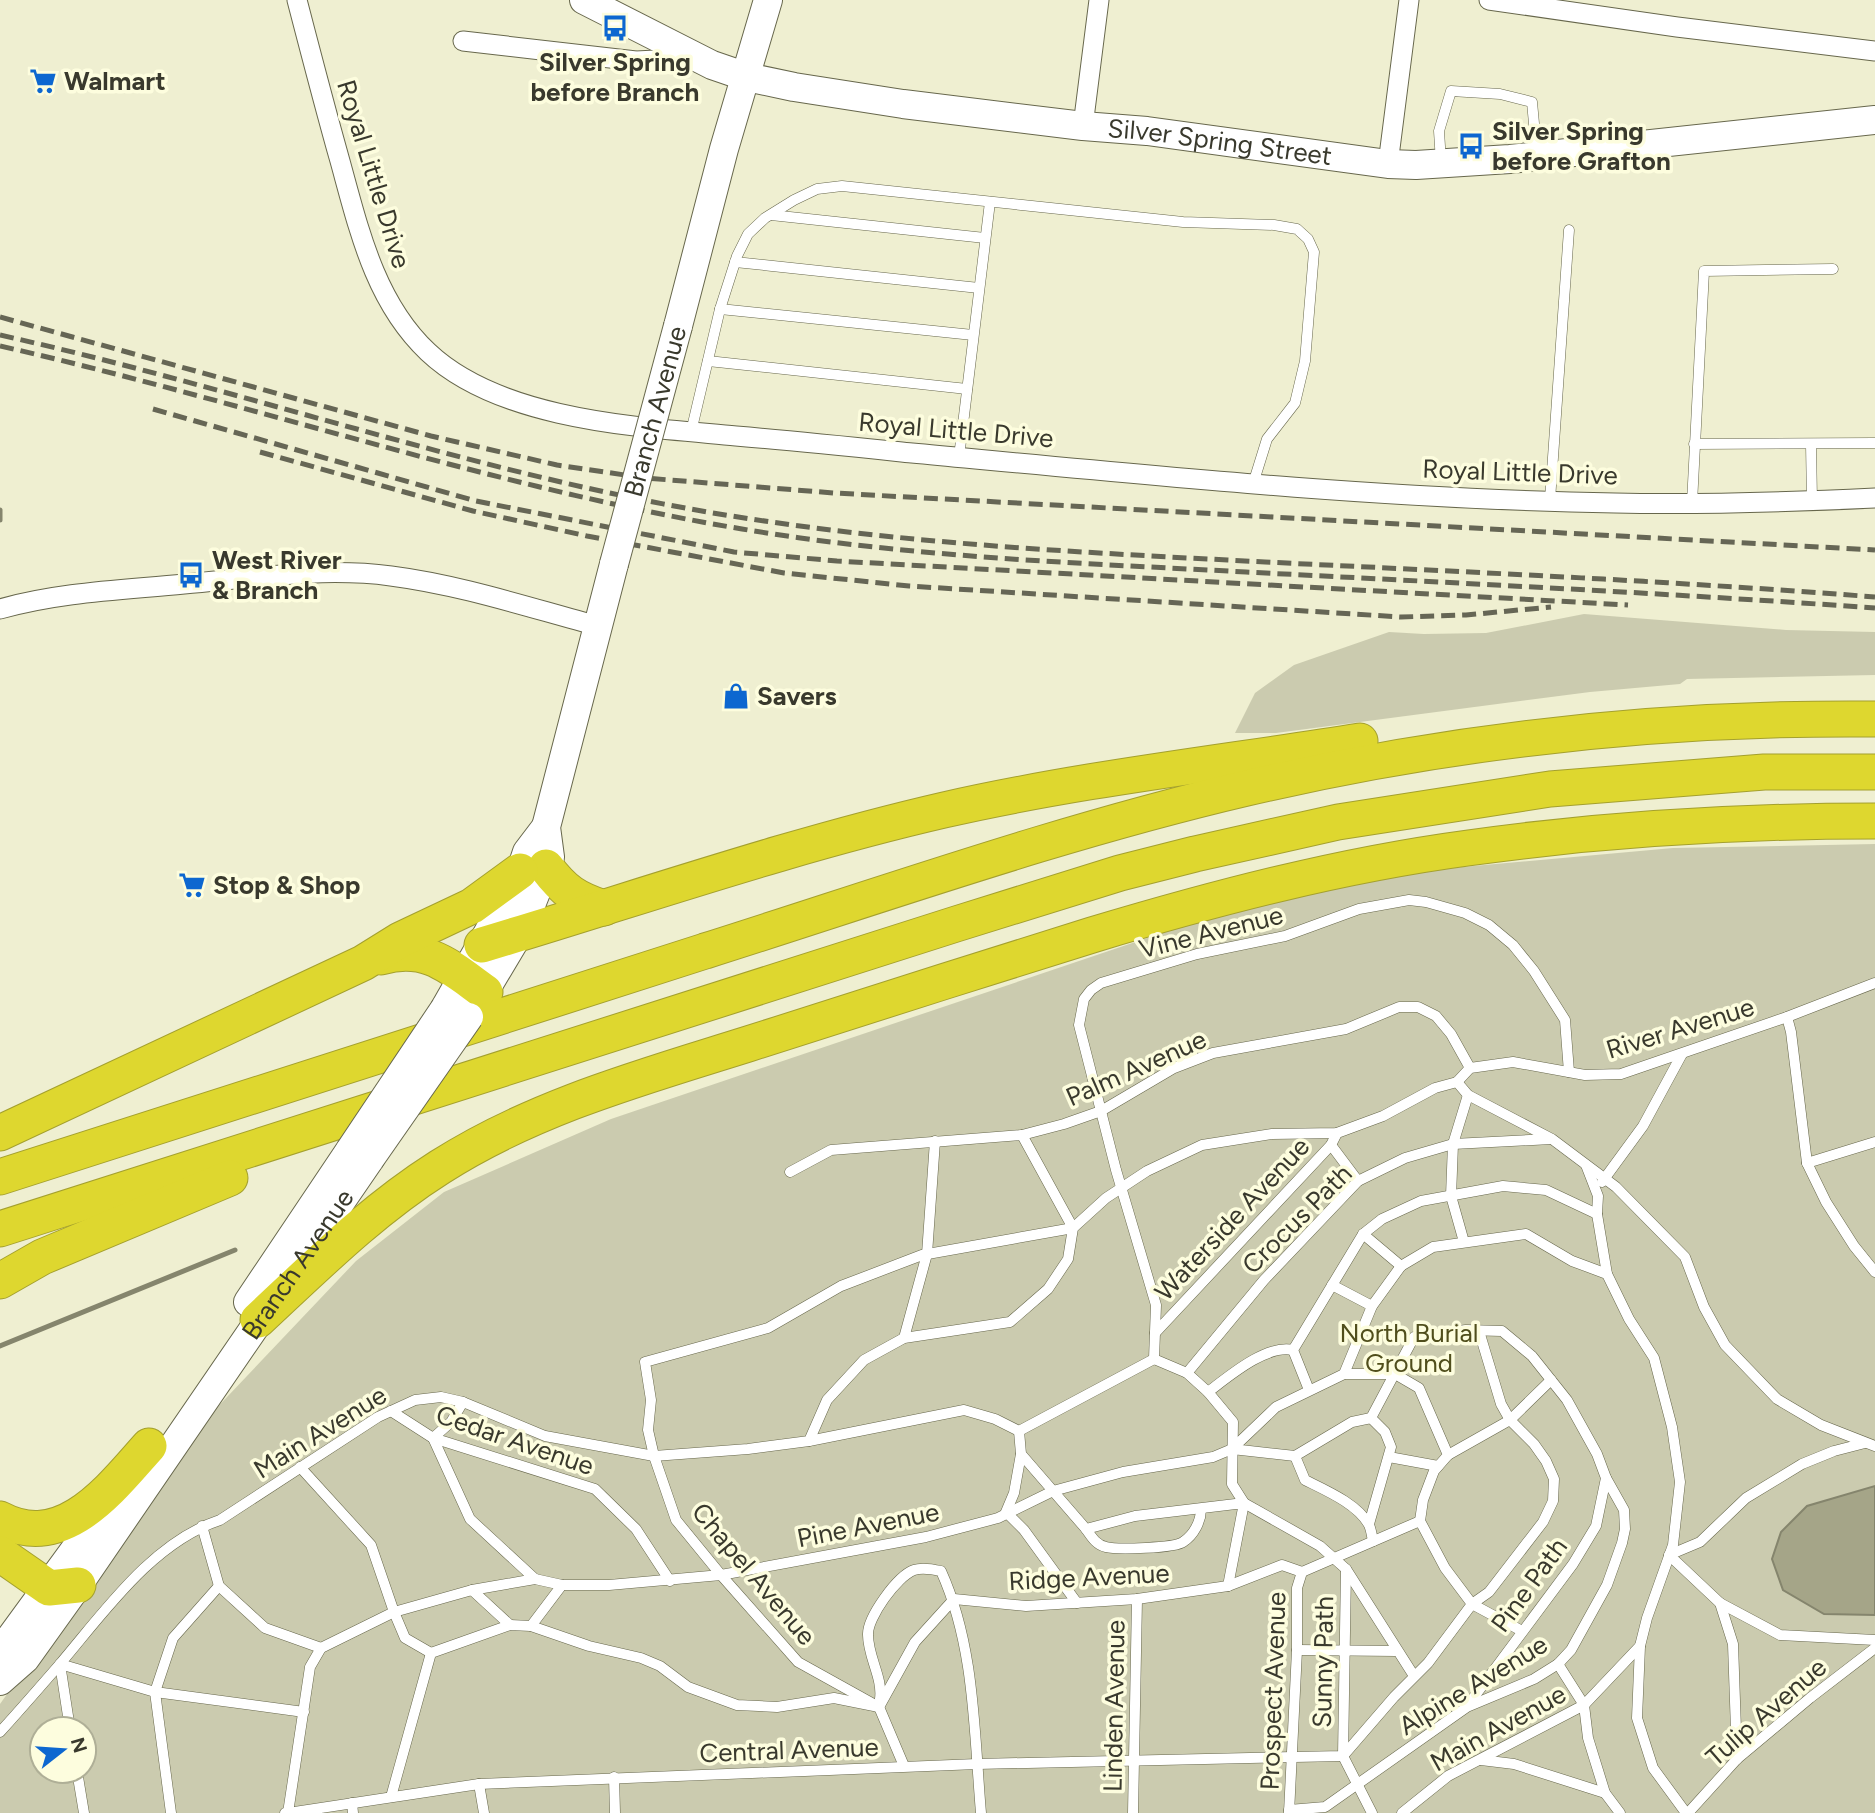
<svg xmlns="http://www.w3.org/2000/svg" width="1875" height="1813" font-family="Figtree,sans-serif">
  <rect width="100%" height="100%" fill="#efefd1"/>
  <g fill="#cbcbaf" fill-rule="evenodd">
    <polygon points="1584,614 1786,630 1875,632 1875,675 1687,679 1680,684 1590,692 1276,733 1235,733 1255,693 1294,665 1389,632 1424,634 1486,633"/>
    <path d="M1875 844V1813H0V1704L190 1436 356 1261 444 1192 611 1119 1248 904 1418 871 1673 848ZM42 1729H84V1771H42Z"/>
  </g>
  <polygon fill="#a5a588" stroke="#85856d" stroke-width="2" points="1875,1486 1875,1615 1824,1614 1783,1590 1772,1559 1781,1532 1807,1506"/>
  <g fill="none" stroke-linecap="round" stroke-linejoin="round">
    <g stroke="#85856d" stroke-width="5">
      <polyline points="0,510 0,520"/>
      <polyline points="0,1346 235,1250"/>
    </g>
    <g stroke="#67674c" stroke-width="11">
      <g id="lane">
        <polyline points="1441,162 1439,131 1451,91 1500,94 1532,102 1537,156"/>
        <polyline points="771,215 985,238"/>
        <polyline points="735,262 979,288"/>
        <polyline points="720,309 973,335"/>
        <polyline points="708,361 967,389"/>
        <polyline points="691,432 720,309 737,256 748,234 765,218 794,200 817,189 842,186 1183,222 1274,225 1297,229 1308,239 1314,252 1305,361 1295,403 1267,439 1253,484"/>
        <polyline points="1694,444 1875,443"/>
        <polyline points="1811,444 1812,501"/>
        <polyline points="959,457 990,202"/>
        <polyline points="1550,500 1569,230"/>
        <polyline points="1692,503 1704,271 1833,269"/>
        <polyline points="1787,1017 1791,1032 1807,1163 1826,1202 1854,1246 1875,1272"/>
        <polyline points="1457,1082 1470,1068 1513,1062 1585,1075 1621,1074 1787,1017 1875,983"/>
        <polyline points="1331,1145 1358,1181"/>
        <polyline points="1807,1163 1875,1142"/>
        <polyline points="790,1172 831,1150 1022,1135 1064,1124 1101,1111 1174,1068 1213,1053 1346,1029 1399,1007 1418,1007 1436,1016 1451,1034 1470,1068"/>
        <polyline points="1602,1182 1643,1126 1682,1054"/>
        <polyline points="1363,1234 1401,1266"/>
        <polyline points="1464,1242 1451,1196 1453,1144 1468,1095"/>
        <polyline points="1332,1285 1372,1306"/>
        <polyline points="1479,1331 1501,1404 1510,1420 1534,1444 1546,1461 1554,1479 1553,1501 1543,1522 1489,1592 1472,1604 1522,1631"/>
        <polyline points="1155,1333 1331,1145 1337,1133"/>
        <polyline points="904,1338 927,1254 935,1141"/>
        <polyline points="1187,1373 1264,1280 1358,1181 1405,1158 1453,1144 1551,1139"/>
        <polyline points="1344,1374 1372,1306 1401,1266 1433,1247 1526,1234 1572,1261 1607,1274"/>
        <polyline points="1309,1390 1293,1350 1363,1234 1382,1219 1421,1201 1503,1186 1546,1190 1597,1214"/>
        <path d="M1208 1392C1228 1377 1266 1344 1293 1350"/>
        <polyline points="463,1402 451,1422 433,1438 470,1519 535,1579"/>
        <polyline points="391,1411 433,1438 595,1489 636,1529 670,1581"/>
        <polyline points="1019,1431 1021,1454 1086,1529 1135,1516 1244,1503 1228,1586"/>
        <polyline points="809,1441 964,1410 995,1419 1019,1431 1154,1359"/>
        <polyline points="1232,1449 1295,1456"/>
        <polyline points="1021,1454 1014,1493 1006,1512 1024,1530 1077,1603"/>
        <polyline points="1448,1455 1510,1420 1551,1380"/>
        <polyline points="1389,1457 1438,1466"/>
        <polyline points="300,1467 371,1545 394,1612 405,1638 431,1653"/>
        <path d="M1369 1524 1391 1447 1385 1432 1371 1418 1352 1422 1295 1456 1305 1480C1325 1490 1358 1504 1369 1525 1371 1529 1372 1536 1373 1541"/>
        <polyline points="202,1526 219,1586 265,1628 321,1648"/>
        <path d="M1086 1529C1091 1536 1096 1545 1106 1547 1117 1550 1175 1548 1183 1542 1194 1535 1201 1521 1201 1509"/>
        <polyline points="1346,1569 1343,1756 1372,1813"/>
        <polyline points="1302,1572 1420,1521"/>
        <polyline points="472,1590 510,1625"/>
        <polyline points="1720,1603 1780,1635 1875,1640"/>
        <polyline points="531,1626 562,1585"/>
        <polyline points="1640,1646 1637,1718 1653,1768 1686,1813"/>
        <polyline points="1297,1650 1397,1651"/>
        <polyline points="1558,1664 1584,1705 1588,1738 1605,1793 1620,1813"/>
        <polyline points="1414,1676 1346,1569 1320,1546 1244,1503 1232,1484 1233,1422 1208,1392 1187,1373 1154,1359 1156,1305 1116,1170 1079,1025 1084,999 1091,990 1101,983 1197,954 1285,936 1359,909 1409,900 1426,902 1465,913 1489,925 1513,945 1534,971 1565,1020 1569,1072"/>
        <path d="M880 1699C883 1678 868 1657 868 1635 867 1618 897 1576 914 1570 922 1567 932 1569 941 1571 975 1646 974 1732 981 1813"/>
        <polyline points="1468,1705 1573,1564 1596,1526 1606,1478"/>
        <polyline points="70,1729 60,1664 155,1692 304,1712"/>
        <path d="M0 1732C20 1710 40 1687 60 1664 105 1611 153 1542 220 1520L378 1417 415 1400 441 1397 463 1402 545 1436 654 1456 748 1449 809 1441 827 1400 864 1360 904 1338 1010 1322 1048 1289 1068 1259 1073 1228 1106 1198 1147 1171 1202 1145 1272 1134 1337 1133 1383 1116 1435 1088 1457 1082 1468 1095 1552 1139 1616 1187 1685 1257 1704 1307 1725 1345 1777 1399 1821 1425 1875 1446"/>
        <polyline points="1737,1759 1733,1644 1720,1603 1669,1555 1700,1542 1746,1498 1802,1464 1834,1451 1865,1443"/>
        <polyline points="1481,1760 1514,1764 1605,1793"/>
        <polyline points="904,1766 879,1707 798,1662 721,1575 676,1520 654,1456 648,1430 651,1400 645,1362 768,1328 841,1286 922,1255 1073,1228 1022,1135"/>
        <polyline points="77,1771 84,1813"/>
        <polyline points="614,1777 615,1813"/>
        <polyline points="479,1784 484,1813"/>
        <polyline points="391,1797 431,1653 510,1625 531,1626 589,1646 641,1658 660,1666 688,1687 737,1705 777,1707 834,1698 879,1707 915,1642 954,1599 1026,1606 1137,1599 1228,1586 1282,1565 1302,1572"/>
        <polyline points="352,1803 353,1813"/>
        <polyline points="1289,1810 1325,1807 1467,1707 1534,1679 1558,1664 1571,1650 1607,1585 1622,1543 1625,1529 1624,1510 1606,1478 1597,1454 1567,1400 1532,1356 1502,1331 1466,1330 1414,1337 1371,1418"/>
        <polyline points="171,1813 155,1692 173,1638 219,1586"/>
        <polyline points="285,1813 288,1813 479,1784 977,1764 1343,1756 1394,1697 1428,1663 1472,1604 1445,1568 1420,1521 1423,1500 1434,1471 1448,1455 1419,1388 1395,1374 1344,1374 1276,1407 1232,1449 1213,1457 1123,1472 1053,1491 998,1518 926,1537 721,1575 609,1585 562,1585 535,1579 472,1590 394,1612 321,1648 310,1667 288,1813"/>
        <polyline points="1133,1813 1137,1599"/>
        <polyline points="1289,1813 1297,1650 1297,1588 1302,1572"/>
        <polyline points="1402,1813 1448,1776 1584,1705 1640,1646 1647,1618 1673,1545 1680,1482 1672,1427 1654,1358 1629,1319 1607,1274 1597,1214 1598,1196 1586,1165"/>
        <polyline points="1688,1813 1737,1759 1810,1698 1875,1648"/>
      </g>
    </g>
    <g stroke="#67674c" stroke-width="21">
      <g id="street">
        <path d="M297 0C311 54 325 108 340 161 359 230 375 302 428 352 501 421 641 427 736 436 795 441 853 447 912 453 1146 475 1380 499 1615 503 1702 505 1789 502 1875 498"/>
        <polyline points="1489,0 1677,27 1875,51"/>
        <polyline points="463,41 636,61 656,60 680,49"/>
        <polyline points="1083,126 1099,0"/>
        <polyline points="1388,164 1409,0"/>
        <path d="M0 609C60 592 123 590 184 584 253 578 323 567 391 576 461 585 530 608 598 626"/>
      </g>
    </g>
    <g stroke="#67674c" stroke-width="30">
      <g id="secondary">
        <path id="s1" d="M584 0 712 65 747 77 794 87 903 104 1083 126 1147 131 1388 164 1416 165 1510 159 1875 120"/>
        <polyline points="678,326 724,149 768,0"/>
        <polyline points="445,1008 517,882 527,852 546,827"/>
        <polyline points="474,1009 521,930 550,857 546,827 614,564"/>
        <polyline points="248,1302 350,1150"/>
        <polyline points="0,1652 114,1496"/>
        <path id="s2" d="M0 1681 25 1659 78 1585 370 1159"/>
      </g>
    </g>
    <g stroke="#a4a02e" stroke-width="37">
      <g id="highway">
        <path d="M546 867C564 891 576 899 604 908"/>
        <path d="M482 945C636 899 788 846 944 810 1080 779 1222 763 1360 741"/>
        <path d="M381 957C427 944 450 967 485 992"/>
        <polyline points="0,1133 363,963 400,940 472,906 520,871"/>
        <path d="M0 1177C235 1101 470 1026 705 951 885 894 1063 831 1247 788 1453 740 1664 717 1875 719"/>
        <polyline points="0,1229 956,924 1120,873 1195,854 1338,822 1550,789 1764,772 1875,772"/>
        <polyline points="0,1281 42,1257 230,1178"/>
        <path d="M258 1320C316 1266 372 1210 440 1167 534 1107 643 1077 748 1044 863 1007 977 971 1092 935 1215 898 1341 865 1468 848 1603 829 1739 821 1875 821"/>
        <path d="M0 1519C64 1553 112 1487 149 1446"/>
        <polyline points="0,1554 49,1588 78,1585"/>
      </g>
    </g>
    <use href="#lane" stroke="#fff" stroke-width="10"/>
    <use href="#street" stroke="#fff" stroke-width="19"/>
    <use href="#secondary" stroke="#fff" stroke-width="28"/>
    <use href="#highway" stroke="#ded72f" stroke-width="35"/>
    <g stroke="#665" stroke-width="5" stroke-dasharray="14 7" stroke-linecap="butt">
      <polyline points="0,317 431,436 557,465 645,478 834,493 1875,550"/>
      <path d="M0 335C251 391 496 481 751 519 921 545 1093 553 1265 562 1468 572 1672 581 1875 597"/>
      <path d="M0 346C248 402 490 487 742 529 908 557 1077 563 1246 572 1456 583 1665 593 1875 608"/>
      <polyline points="153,409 476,501 734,552 837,561 1628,605"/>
      <polyline points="260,452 473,511 587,536 784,573 909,586 1401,617 1466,615 1551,607"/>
    </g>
    <g stroke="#67674c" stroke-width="30" stroke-linecap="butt">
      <g id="secondary-bridge">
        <path id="s3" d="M614 564 678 326"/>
        <polyline points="350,1150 445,1008"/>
        <polyline points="370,1159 469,1017"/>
      </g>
    </g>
    <use href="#secondary-bridge" stroke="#fff" stroke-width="28"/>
  </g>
  <defs>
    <g id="bus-bare" transform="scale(2.1)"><path d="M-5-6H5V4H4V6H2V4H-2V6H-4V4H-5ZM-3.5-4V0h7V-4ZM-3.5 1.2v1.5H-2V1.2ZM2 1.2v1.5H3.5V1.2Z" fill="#0d67d0" stroke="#fdfdde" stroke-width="2.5" paint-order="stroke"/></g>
    <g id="supermarket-bare" transform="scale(2.1)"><path d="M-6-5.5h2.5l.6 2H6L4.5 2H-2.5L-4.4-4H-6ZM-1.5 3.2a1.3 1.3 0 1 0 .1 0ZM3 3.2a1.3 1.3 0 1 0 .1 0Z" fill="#0d67d0" stroke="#fdfdde" stroke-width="2.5" paint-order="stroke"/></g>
    <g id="shop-bare" transform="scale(2.1)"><path d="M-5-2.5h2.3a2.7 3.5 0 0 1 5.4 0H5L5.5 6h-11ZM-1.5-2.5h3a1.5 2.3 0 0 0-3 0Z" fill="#0d67d0" stroke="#fdfdde" stroke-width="2.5" paint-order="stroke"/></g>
  </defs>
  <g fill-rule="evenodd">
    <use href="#bus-bare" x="615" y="28"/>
    <use href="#supermarket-bare" x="43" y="81"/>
    <use href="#bus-bare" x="1471" y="146"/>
    <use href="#bus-bare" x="191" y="575"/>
    <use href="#shop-bare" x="736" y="696"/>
    <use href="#supermarket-bare" x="192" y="885"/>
  </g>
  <g text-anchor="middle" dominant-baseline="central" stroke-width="7" stroke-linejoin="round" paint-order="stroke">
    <g font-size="26" font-weight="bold" fill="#39392d" stroke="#fdfdde" text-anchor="start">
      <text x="615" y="62" text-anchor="middle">Silver Spring<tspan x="615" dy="30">before Branch</tspan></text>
      <text x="64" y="81">Walmart</text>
      <text x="1492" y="131">Silver Spring<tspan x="1492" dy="30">before Grafton</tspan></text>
      <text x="212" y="560">West River<tspan x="212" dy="30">&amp; Branch</tspan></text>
      <text x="757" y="696">Savers</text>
      <text x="213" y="885">Stop &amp; Shop</text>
    </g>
    <g font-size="26" fill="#39392d" stroke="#fdfdde">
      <text stroke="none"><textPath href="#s1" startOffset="658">Silver Spring Street</textPath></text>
      <text transform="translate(374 174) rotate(73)">Royal Little Drive</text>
      <text stroke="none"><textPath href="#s3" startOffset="158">Branch Avenue</textPath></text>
      <text transform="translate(956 430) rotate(5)">Royal Little Drive</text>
      <text transform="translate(1520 472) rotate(2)">Royal Little Drive</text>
      <text transform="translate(1211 932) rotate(-14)">Vine Avenue</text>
      <text transform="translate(1680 1028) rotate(-17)">River Avenue</text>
      <text transform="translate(1136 1068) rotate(-24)">Palm Avenue</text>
      <text transform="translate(1232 1219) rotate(-47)">Waterside Avenue</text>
      <text transform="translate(1297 1219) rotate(-45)">Crocus Path</text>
      <text stroke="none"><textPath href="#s2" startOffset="513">Branch Avenue</textPath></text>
      <text transform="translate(320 1432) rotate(-32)">Main Avenue</text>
      <text transform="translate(515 1440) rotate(19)">Cedar Avenue</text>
      <text transform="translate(868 1525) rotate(-11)">Pine Avenue</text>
      <text transform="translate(754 1574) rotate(50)">Chapel Avenue</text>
      <text transform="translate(1089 1577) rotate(-3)">Ridge Avenue</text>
      <text transform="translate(1529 1585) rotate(-54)">Pine Path</text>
      <text transform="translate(1323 1662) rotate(-89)">Sunny Path</text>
      <text transform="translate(1473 1685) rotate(-31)">Alpine Avenue</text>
      <text transform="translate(1273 1691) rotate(-88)">Prospect Avenue</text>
      <text transform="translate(1114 1706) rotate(-89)">Linden Avenue</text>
      <text transform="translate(1766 1712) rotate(-41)">Tulip Avenue</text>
      <text transform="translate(1498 1728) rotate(-29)">Main Avenue</text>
      <text transform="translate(789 1750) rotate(-2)">Central Avenue</text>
    </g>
    <g font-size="26" fill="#504e1c" stroke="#fdfdde">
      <text x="1409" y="1333">North Burial<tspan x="1409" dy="30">Ground</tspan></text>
    </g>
  </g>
  <g transform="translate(63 1750) rotate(73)"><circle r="33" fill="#fdfdde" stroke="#afaf97" stroke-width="2"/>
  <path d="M0-5L12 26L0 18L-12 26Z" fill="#0d67d0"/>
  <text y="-10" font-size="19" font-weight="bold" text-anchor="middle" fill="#39392d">N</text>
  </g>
</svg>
